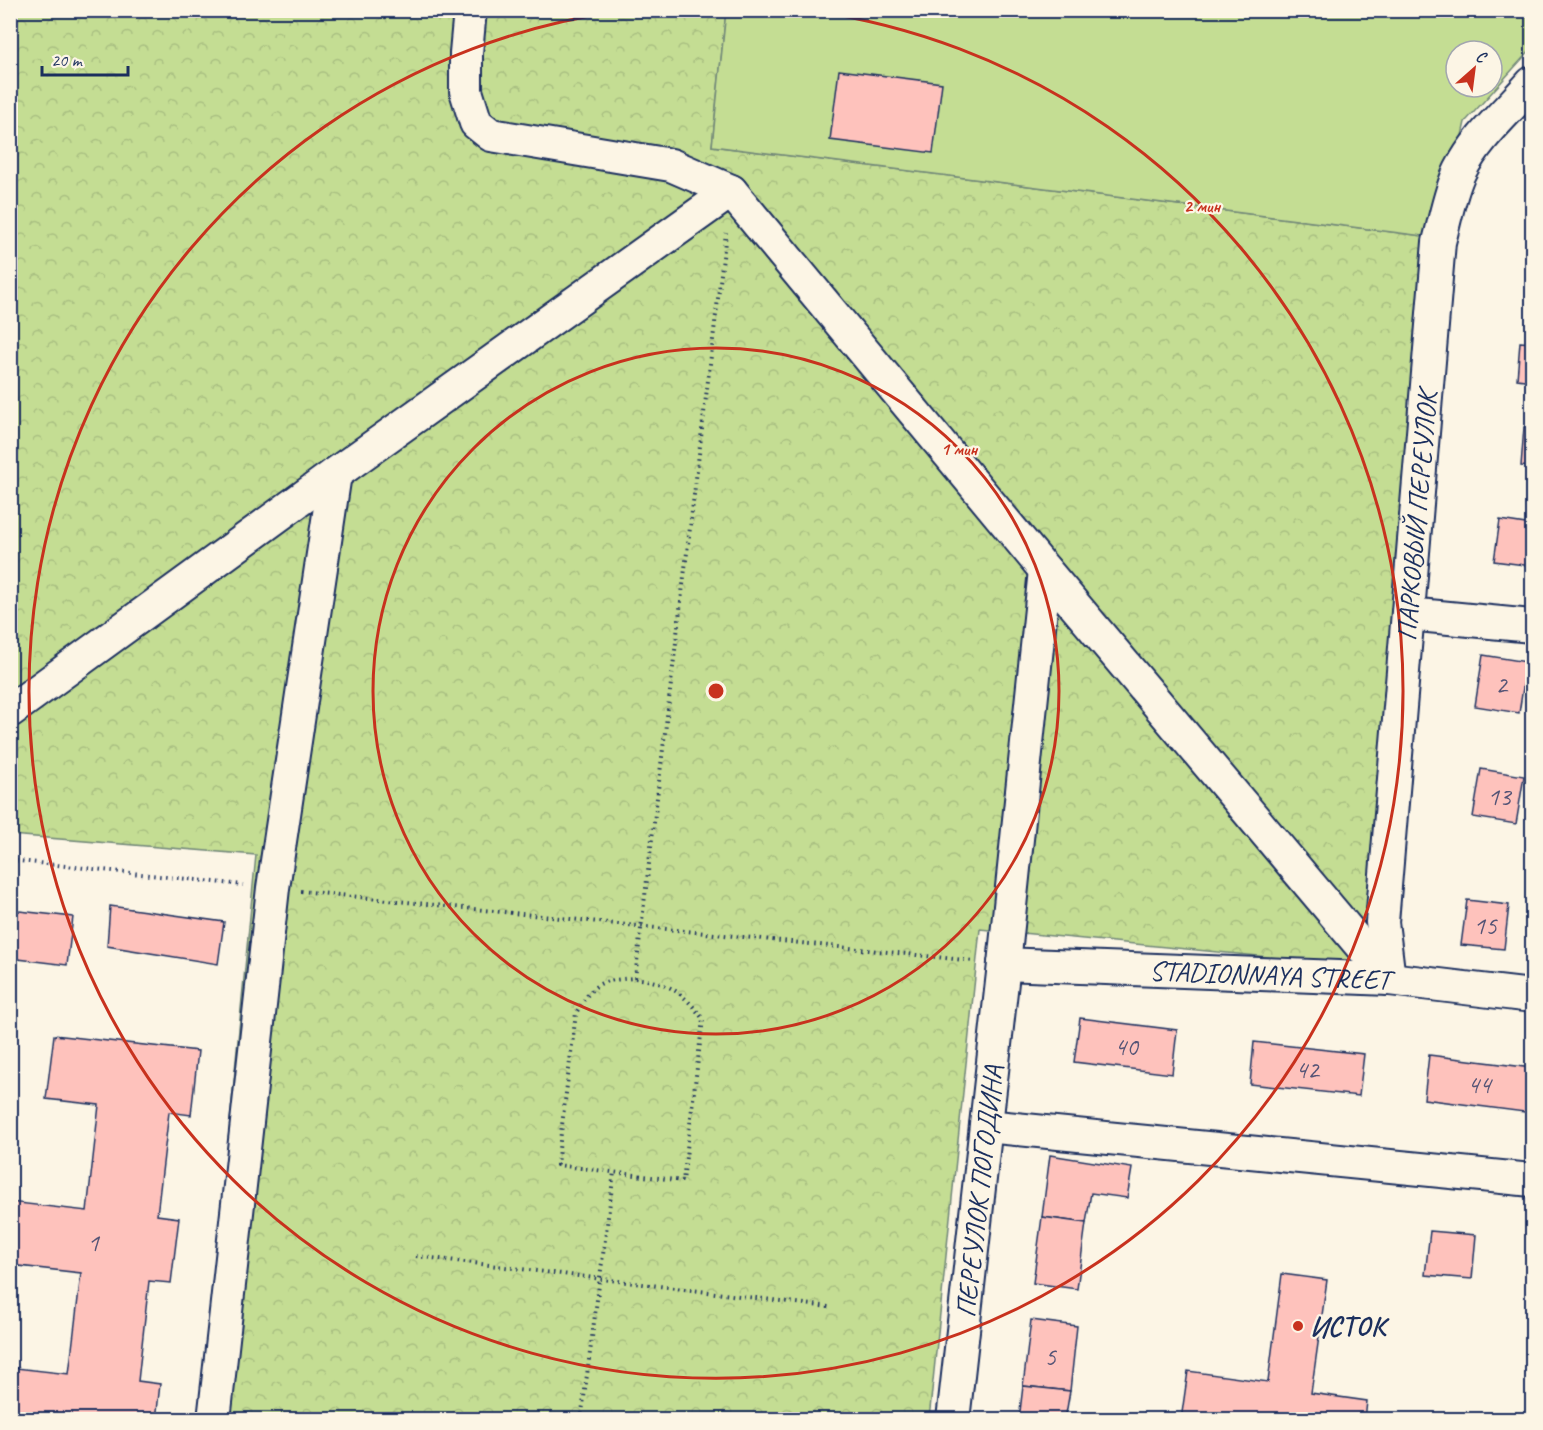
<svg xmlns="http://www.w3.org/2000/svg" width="1543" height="1430" font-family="Caveat,sans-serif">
  <defs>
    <pattern id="park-crowns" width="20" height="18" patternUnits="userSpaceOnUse" patternTransform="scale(1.5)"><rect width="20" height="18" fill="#c4dd93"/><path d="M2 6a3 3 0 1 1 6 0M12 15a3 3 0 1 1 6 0" fill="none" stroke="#a8be81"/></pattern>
  </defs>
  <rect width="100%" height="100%" fill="#fcf5e5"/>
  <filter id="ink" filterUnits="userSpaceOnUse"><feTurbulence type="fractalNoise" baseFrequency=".0167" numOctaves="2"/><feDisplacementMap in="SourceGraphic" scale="12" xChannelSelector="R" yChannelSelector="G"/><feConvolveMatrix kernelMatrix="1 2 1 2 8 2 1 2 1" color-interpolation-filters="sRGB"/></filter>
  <g filter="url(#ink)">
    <polygon fill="url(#park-crowns)" stroke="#708678" stroke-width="1.5" points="10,11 726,11 712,146 1439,238 1360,966 980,929 929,1419 201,1419 256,855 11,835"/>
    <path fill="#c4dd93" stroke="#708678" stroke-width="1.5" fill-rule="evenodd" d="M726 11H1532V48L1465 122 1439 238 712 146ZM1456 51H1492V87H1456Z"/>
    <g fill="#fec2bc" stroke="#1b2f5e" stroke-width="1.5">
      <polygon points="839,70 942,83 933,153 830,140"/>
      <polygon points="1520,342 1532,343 1532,381 1517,379"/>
      <polygon points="1524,427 1532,428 1532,467 1521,466"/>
      <polygon points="1500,520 1532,525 1532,566 1494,561"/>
      <polygon points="1483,655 1527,662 1519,713 1475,706"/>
      <polygon points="1481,769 1524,776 1516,824 1473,817"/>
      <polygon points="1467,900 1509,905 1504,949 1461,945"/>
      <polygon points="110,906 224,922 218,964 107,946"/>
      <polygon points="10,910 73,917 67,965 10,958"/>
      <polygon points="1080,1018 1177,1030 1172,1074 1074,1062"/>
      <polygon points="54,1035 198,1051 191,1115 169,1112 157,1215 179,1218 171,1283 149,1281 138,1381 160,1384 156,1420 10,1420 10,1391 13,1391 16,1368 69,1374 81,1273 10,1265 10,1202 87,1211 99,1105 46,1099"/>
      <polygon points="1254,1042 1364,1054 1359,1096 1250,1084"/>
      <polygon points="1429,1055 1532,1068 1532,1113 1424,1099"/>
      <polygon points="1050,1155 1132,1168 1127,1198 1091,1193 1086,1223 1042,1217"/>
      <polygon points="1042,1217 1086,1223 1077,1289 1033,1283"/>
      <polygon points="1430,1231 1476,1235 1472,1279 1425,1275"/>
      <polygon points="1282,1274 1327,1280 1311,1393 1367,1401 1365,1420 1181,1420 1188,1371 1268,1382"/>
      <polygon points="1031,1320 1077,1326 1070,1391 1023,1386"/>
      <polygon points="1023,1386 1070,1391 1065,1420 1019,1420"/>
    </g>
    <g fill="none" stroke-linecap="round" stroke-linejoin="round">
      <g stroke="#1b2f5e" stroke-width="36">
        <g id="minor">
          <polyline points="470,10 466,53 466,91 476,123 491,135 671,165 731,191 1045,570 1389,979"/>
          <polyline points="1408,614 1532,626"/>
          <polyline points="10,711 335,474 731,191"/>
          <path id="s1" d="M1004 964 1389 979 1532 996"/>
          <path id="s2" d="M1389 979 1382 922 1439 242C1445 220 1450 191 1460 171 1477 137 1507 112 1532 83"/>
          <polyline points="986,1126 1532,1180"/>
          <polyline points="214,1420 273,888 335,474"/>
          <path id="s3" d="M953 1420 1004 964 1045 570"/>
        </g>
      </g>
      <g stroke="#1b2f5e" stroke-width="4" stroke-dasharray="1.5 4.5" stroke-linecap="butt">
        <polyline points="10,860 243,885"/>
        <polyline points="301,891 974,961"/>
        <polyline points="635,978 726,233"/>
        <path d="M635 978C669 983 682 991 703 1019L683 1181 557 1165 576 1013C595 981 598 981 635 978Z"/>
        <polyline points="416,1256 829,1307"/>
        <polyline points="581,1420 614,1172"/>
      </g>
      <use href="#minor" stroke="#fcf5e5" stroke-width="32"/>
    </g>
  </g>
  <g fill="none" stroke="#c8321e" stroke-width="3">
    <circle cx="716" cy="691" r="343"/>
    <path d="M812 11A687 687 0 1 1 620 11"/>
  </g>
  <circle fill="#c8321e" stroke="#fcf5e5" stroke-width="2" cx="1298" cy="1326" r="6"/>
  <g text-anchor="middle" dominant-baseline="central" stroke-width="4.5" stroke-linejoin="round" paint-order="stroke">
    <g font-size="26" fill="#545476">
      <text x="1501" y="684">2</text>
      <text x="1499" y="796">13</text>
      <text x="1485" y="925">15</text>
      <text x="1126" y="1046">40</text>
      <text x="1307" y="1069">42</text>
      <text x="1479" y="1084">44</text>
      <text x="93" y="1242">1</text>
      <text x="1050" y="1356">5</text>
    </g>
    <g font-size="28" fill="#1b2f5e" stroke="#fcf5e5">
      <text stroke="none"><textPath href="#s2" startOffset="465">ПАРКОВЫЙ ПЕРЕУЛОК</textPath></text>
      <text stroke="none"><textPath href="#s1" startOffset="266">STADIONNAYA STREET</textPath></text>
      <text stroke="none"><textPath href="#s3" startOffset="230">ПЕРЕУЛОК ПОГОДИНА</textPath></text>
    </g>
    <g font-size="28" font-weight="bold" fill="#1b2f5e" stroke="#fcf5e5" text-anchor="start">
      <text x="1310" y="1326">ИСТОК</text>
    </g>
  </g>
  <circle cx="716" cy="691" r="9" fill="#c8321e" stroke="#fcf5e5" stroke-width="3"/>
  <g font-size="18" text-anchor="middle" font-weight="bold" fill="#c8321e" stroke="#fcf5e5" stroke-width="4.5" stroke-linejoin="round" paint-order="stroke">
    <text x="1202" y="212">2 мин</text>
    <text x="959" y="455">1 мин</text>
  </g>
  <rect width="1543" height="1430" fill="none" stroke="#fcf5e5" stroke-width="36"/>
  <rect x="18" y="18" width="1507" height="1394" fill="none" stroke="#1b2f5e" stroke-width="2" filter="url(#ink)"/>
  <g transform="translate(1474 69) rotate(28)"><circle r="28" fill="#fcf5e5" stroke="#a2a6af" stroke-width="1.5"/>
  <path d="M0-4.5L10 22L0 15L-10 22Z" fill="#c8321e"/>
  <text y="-9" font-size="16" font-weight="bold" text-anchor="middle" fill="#1b2f5e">С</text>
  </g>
  <path d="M42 66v9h86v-9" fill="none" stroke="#1b2f5e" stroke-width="3"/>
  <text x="51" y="66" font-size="18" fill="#1b2f5e" stroke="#fcf5e5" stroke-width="4.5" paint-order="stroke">20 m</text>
</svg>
